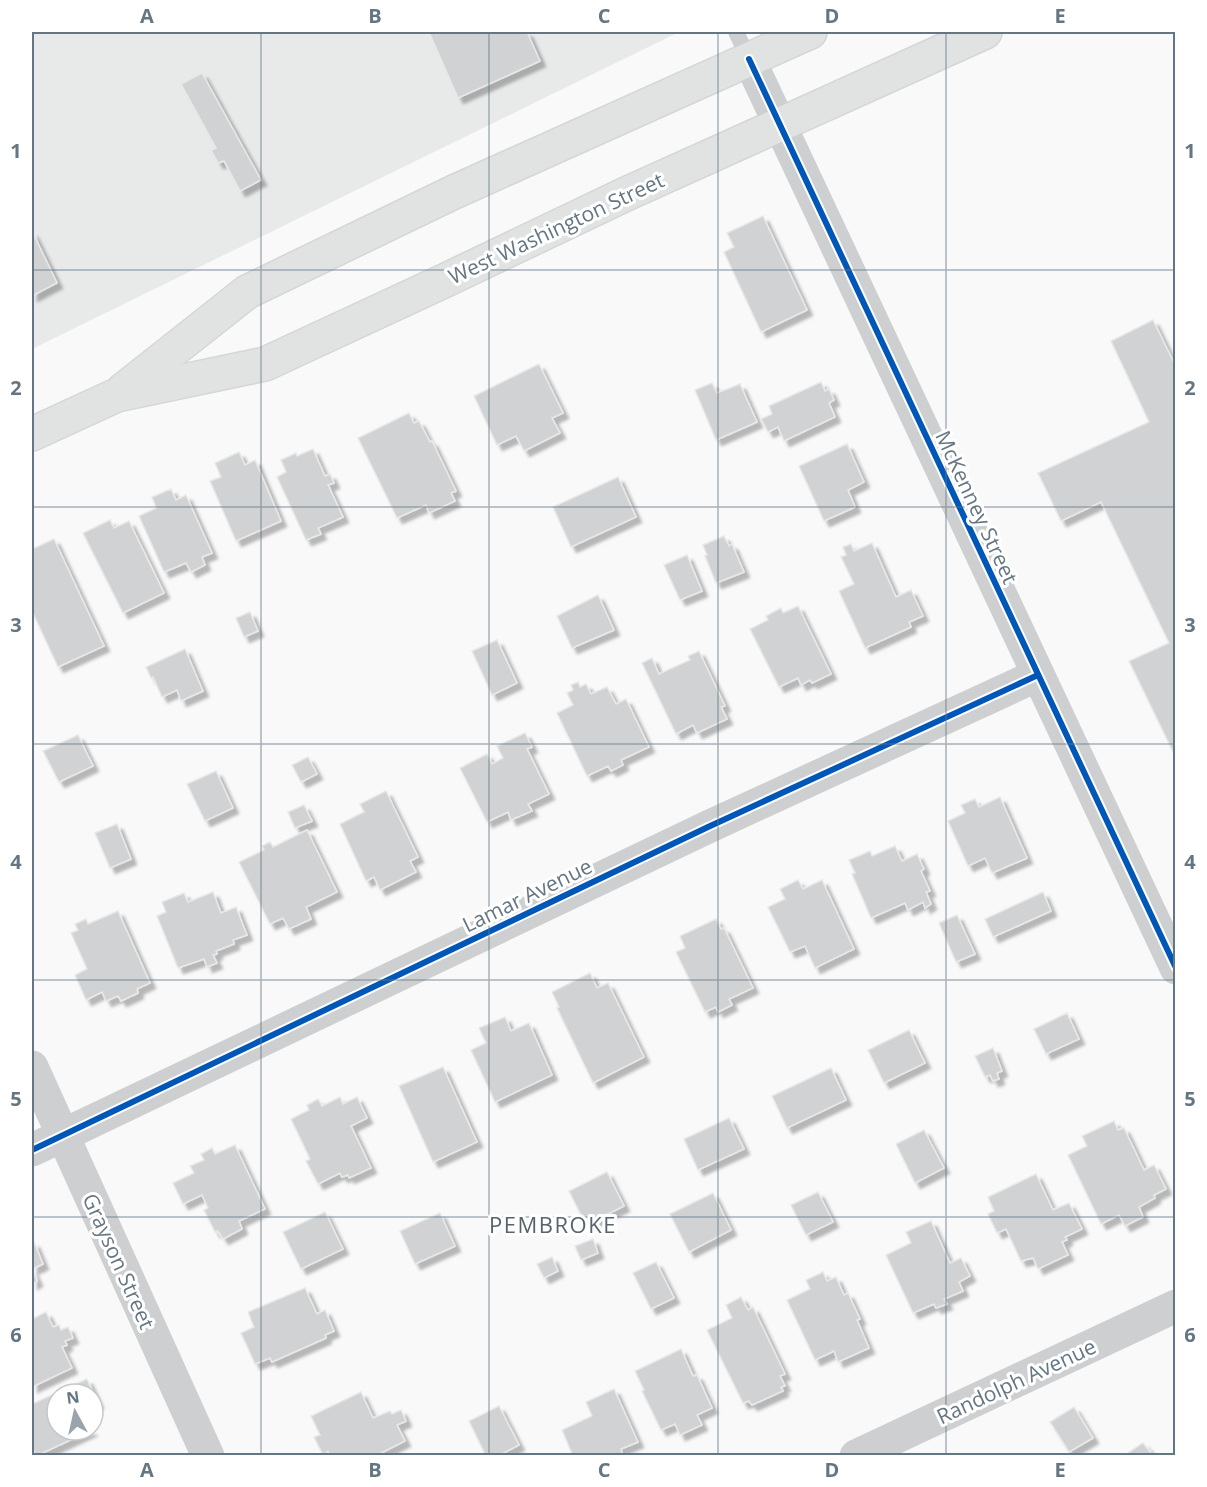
<svg xmlns="http://www.w3.org/2000/svg" width="1207" height="1487" font-family="'Open Sans',sans-serif">
  <defs>
    <filter id="shadow"><feDropShadow dx="5.5" dy="5.5" stdDeviation="1.5" flood-color="#0004"/></filter>
  </defs>
  <rect width="100%" height="100%" fill="#f9f9f9"/>
  <polygon fill="#e8e9e9" points="32,32 679,32 32,349"/>
  <g fill="#d0d2d3" stroke="#e8e8e8" stroke-width="1.5" filter="url(#shadow)">
    <polygon points="429,32 527,32 540,61 458,98"/>
    <polygon points="202,73 261,180 240,191 224,161 218,163 211,150 216,148 181,84"/>
    <polygon points="763,216 807,310 761,332 724,252 734,247 727,233"/>
    <polygon points="32,231 57,283 32,296"/>
    <polygon points="1153,320 1176,367 1176,758 1129,661 1169,643 1101,502 1061,521 1038,473 1149,422 1111,341"/>
    <polygon points="539,364 563,413 552,418 560,433 524,451 516,436 497,445 474,396"/>
    <polygon points="821,382 825,391 829,389 834,400 829,403 835,417 784,441 778,427 768,432 761,419 772,414 769,406"/>
    <polygon points="712,383 717,393 740,384 757,422 716,440 695,390"/>
    <polygon points="409,413 414,423 419,421 430,442 432,441 456,491 451,493 455,501 429,513 426,505 397,518 358,438"/>
    <polygon points="847,444 864,482 848,490 855,507 824,521 799,466"/>
    <polygon points="313,449 325,476 330,474 334,483 328,485 343,517 318,528 321,534 306,540 277,477 286,472 281,460 296,453 297,456"/>
    <polygon points="239,452 245,465 255,460 281,521 236,541 210,481 221,477 215,463"/>
    <polygon points="618,477 636,517 571,547 553,507"/>
    <polygon points="171,489 176,500 186,495 212,553 202,557 205,565 191,572 186,563 164,572 139,516 156,508 152,497"/>
    <polygon points="110,520 114,528 129,521 164,593 123,613 83,533"/>
    <polygon points="724,536 729,546 732,544 744,572 716,583 705,556 707,555 703,545"/>
    <polygon points="54,539 104,646 58,667 32,611 32,549"/>
    <polygon points="872,543 896,597 911,590 923,616 909,622 911,627 865,648 839,591 854,584 841,557 846,555 843,547 851,544 854,551"/>
    <polygon points="687,555 702,591 680,600 664,565"/>
    <polygon points="598,595 614,630 572,648 557,616"/>
    <polygon points="798,606 831,674 812,683 810,680 801,685 798,678 779,687 750,629 768,620 766,616 781,608 783,613"/>
    <polygon points="250,612 258,631 244,637 236,618"/>
    <polygon points="497,640 517,683 492,695 472,651"/>
    <polygon points="185,649 203,691 181,701 177,690 162,697 153,677 151,678 146,667"/>
    <polygon points="699,651 725,706 721,707 727,719 697,733 693,725 676,734 642,663 652,658 659,674 690,660 688,656"/>
    <polygon points="578,682 580,687 586,684 591,694 607,687 616,704 626,699 649,747 621,760 623,765 611,771 608,766 587,776 557,713 573,705 567,693 573,690 571,685"/>
    <polygon points="525,733 532,747 527,749 549,794 528,804 532,811 511,820 508,812 487,822 460,768 487,754 492,764 503,758 497,746"/>
    <polygon points="78,735 93,766 59,782 43,751"/>
    <polygon points="308,757 317,774 301,782 292,765"/>
    <polygon points="216,771 233,808 205,821 187,784"/>
    <polygon points="386,791 418,857 410,861 416,872 380,890 374,877 366,881 340,824 364,812 360,804"/>
    <polygon points="1000,797 1027,858 992,873 985,858 968,866 948,821 965,813 961,805 975,799 979,807"/>
    <polygon points="304,805 312,821 295,828 288,812"/>
    <polygon points="117,824 131,859 110,868 95,833"/>
    <polygon points="307,830 337,892 306,907 311,919 289,929 283,918 270,924 239,862 264,850 262,846 270,842 273,847"/>
    <polygon points="895,846 902,861 917,854 924,869 921,871 930,891 926,892 931,904 925,908 923,902 908,910 905,903 871,918 852,874 855,873 849,860 870,851 872,856"/>
    <polygon points="798,880 803,889 822,880 854,949 815,968 805,946 790,952 768,907 785,899 780,889"/>
    <polygon points="213,892 221,913 236,907 247,935 233,940 234,944 216,951 217,954 213,955 217,963 207,967 204,959 178,968 157,916 166,912 162,902 184,893 188,902"/>
    <polygon points="1043,892 1051,911 993,937 985,919"/>
    <polygon points="118,911 150,983 137,989 138,993 121,1001 118,996 106,1001 102,992 86,1000 75,975 87,969 71,933 78,930 75,924 86,919 88,924"/>
    <polygon points="957,915 975,954 956,962 939,923"/>
    <polygon points="716,919 721,929 724,928 753,988 729,999 732,1005 718,1012 716,1007 705,1012 676,952 685,948 680,936"/>
    <polygon points="590,973 597,988 608,983 644,1057 593,1083 557,1008 559,1007 552,992"/>
    <polygon points="1067,1013 1079,1039 1046,1054 1034,1029"/>
    <polygon points="505,1017 511,1031 529,1023 552,1075 495,1102 471,1050 486,1043 479,1028"/>
    <polygon points="909,1030 925,1063 884,1083 868,1050"/>
    <polygon points="993,1048 1002,1071 997,1073 999,1079 993,1081 990,1075 985,1077 975,1056"/>
    <polygon points="443,1067 477,1142 433,1162 399,1086"/>
    <polygon points="831,1068 846,1100 787,1128 772,1096"/>
    <polygon points="340,1097 343,1104 357,1097 367,1118 351,1126 371,1168 349,1178 348,1175 342,1177 340,1173 318,1184 306,1161 310,1159 291,1119 309,1110 307,1105 318,1099 322,1106"/>
    <polygon points="729,1118 744,1149 698,1170 684,1139"/>
    <polygon points="1114,1121 1118,1130 1124,1128 1144,1170 1154,1165 1166,1189 1154,1195 1155,1198 1139,1207 1143,1217 1125,1226 1119,1215 1101,1224 1068,1155 1087,1146 1082,1136"/>
    <polygon points="924,1130 944,1168 915,1183 896,1144"/>
    <polygon points="235,1145 265,1209 239,1221 242,1229 223,1239 218,1231 215,1232 204,1210 208,1208 202,1195 183,1204 173,1183 194,1173 190,1166 204,1160 201,1154 212,1148 215,1154"/>
    <polygon points="607,1172 624,1206 586,1225 569,1191"/>
    <polygon points="1036,1174 1053,1210 1069,1203 1082,1229 1065,1237 1067,1240 1062,1242 1068,1255 1038,1269 1033,1258 1021,1261 1006,1229 997,1233 988,1214 994,1211 988,1197"/>
    <polygon points="818,1192 833,1222 806,1235 791,1205"/>
    <polygon points="713,1193 731,1230 689,1252 670,1214"/>
    <polygon points="325,1212 343,1249 301,1269 283,1232"/>
    <polygon points="440,1213 455,1246 415,1264 400,1231"/>
    <polygon points="931,1221 950,1263 961,1258 970,1276 959,1282 963,1291 944,1299 947,1304 936,1308 934,1304 913,1313 886,1255 911,1243 906,1232"/>
    <polygon points="593,1239 598,1253 581,1260 575,1246"/>
    <polygon points="34,1242 43,1264 32,1269 37,1281 32,1284 32,1244"/>
    <polygon points="552,1257 558,1271 544,1278 537,1264"/>
    <polygon points="656,1262 674,1298 651,1309 633,1273"/>
    <polygon points="823,1272 827,1281 836,1277 844,1295 848,1293 860,1319 857,1320 869,1348 838,1362 834,1351 815,1360 787,1300 810,1289 806,1280"/>
    <polygon points="305,1288 317,1314 325,1310 334,1331 325,1335 326,1338 272,1362 270,1358 255,1364 241,1333 254,1327 248,1312"/>
    <polygon points="741,1297 748,1310 753,1307 785,1374 780,1376 785,1386 781,1387 783,1391 752,1405 749,1401 743,1403 707,1330 732,1318 726,1305"/>
    <polygon points="46,1312 53,1327 59,1325 61,1330 68,1327 73,1338 65,1341 67,1345 62,1347 72,1368 32,1387 32,1319"/>
    <polygon points="681,1349 693,1376 697,1375 712,1408 697,1415 702,1425 680,1435 675,1424 661,1430 642,1391 644,1390 635,1371"/>
    <polygon points="87,1379 98,1403 93,1405 93,1394 57,1394 57,1430 92,1430 36,1456 32,1446 32,1404"/>
    <polygon points="614,1389 638,1442 621,1449 623,1456 573,1456 562,1430 592,1416 586,1402"/>
    <polygon points="361,1392 373,1418 390,1411 392,1414 401,1410 406,1421 397,1425 405,1441 375,1456 330,1456 328,1451 323,1455 314,1437 320,1435 311,1416"/>
    <polygon points="499,1406 519,1445 498,1456 486,1456 469,1421"/>
    <polygon points="1074,1407 1093,1438 1069,1452 1050,1422"/>
    <polygon points="1143,1443 1150,1452 1153,1450 1157,1456 1130,1456 1128,1453"/>
  </g>
  <g fill="none" stroke-linecap="round" stroke-linejoin="round">
    <g stroke="#d5d6d7" stroke-width="36">
      <g id="primary">
        <polyline points="123,390 247,292 454,192 810,32"/>
        <polyline points="32,434 117,395 265,364 446,280 626,194 985,32"/>
      </g>
    </g>
    <polyline stroke="#cecfd0" stroke-width="16" points="736,32 749,59"/>
    <g stroke="#cecfd0" stroke-width="33">
      <polyline points="749,59 1176,968"/>
      <polyline points="32,1067 208,1456"/>
      <polyline points="32,1150 708,827 1038,675"/>
      <polyline points="856,1456 1176,1306"/>
    </g>
    <use href="#primary" stroke="#e1e2e2" stroke-width="33"/>
    <g stroke="#fff" stroke-width="10">
      <g id="cycleway">
        <polyline points="749,59 1176,968"/>
        <polyline points="32,1150 708,827 1038,675"/>
      </g>
    </g>
    <use href="#cycleway" stroke="#0057b8" stroke-width="6"/>
  </g>
  <path fill="none" stroke="#657683" stroke-width="1.5" stroke-opacity="0.55" d="M261 32V1456M489 32V1456M718 32V1456M946 32V1456M32 270H1176M32 507H1176M32 744H1176M32 980H1176M32 1217H1176"/>
  <g text-anchor="middle" dominant-baseline="central" stroke-width="6" stroke-linejoin="round" paint-order="stroke">
    <g font-size="21" fill="#657683" stroke="#fff">
      <text transform="translate(556 228) rotate(-25)">West Washington Street</text>
      <text transform="translate(977 507) rotate(65)">McKenney Street</text>
      <text transform="translate(527 895) rotate(-26)">Lamar Avenue</text>
      <text transform="translate(119 1261) rotate(66)">Grayson Street</text>
      <text transform="translate(1016 1381) rotate(-25)">Randolph Avenue</text>
    </g>
    <g font-size="22" letter-spacing="1.5" fill="#57646e" stroke="#fff">
      <text x="553" y="1224">PEMBROKE</text>
    </g>
  </g>
  <rect width="1207" height="1487" fill="none" stroke="#ffffff" stroke-width="66"/>
  <g transform="translate(75 1412) rotate(352)"><circle r="28" fill="#ffffff" stroke="#c1c8cd" stroke-width="1.5"/>
  <path d="M0-4.5L10 22L0 15L-10 22Z" fill="#99a4ac"/>
  <text y="-9" font-size="16" font-weight="bold" text-anchor="middle" fill="#657683">N</text>
  </g>
  <rect x="33" y="33" width="1141" height="1421" fill="none" stroke="#657683" stroke-width="2"/>
  <g font-size="20" text-anchor="middle" font-weight="bold" fill="#657683">
    <text x="147" y="23">A</text>
    <text x="375" y="23">B</text>
    <text x="604" y="23">C</text>
    <text x="832" y="23">D</text>
    <text x="1060" y="23">E</text>
    <text x="16" y="158">1</text>
    <text x="1190" y="158">1</text>
    <text x="16" y="395">2</text>
    <text x="1190" y="395">2</text>
    <text x="16" y="632">3</text>
    <text x="1190" y="632">3</text>
    <text x="16" y="869">4</text>
    <text x="1190" y="869">4</text>
    <text x="16" y="1106">5</text>
    <text x="1190" y="1106">5</text>
    <text x="16" y="1342">6</text>
    <text x="1190" y="1342">6</text>
    <text x="147" y="1477">A</text>
    <text x="375" y="1477">B</text>
    <text x="604" y="1477">C</text>
    <text x="832" y="1477">D</text>
    <text x="1060" y="1477">E</text>
  </g>
</svg>
